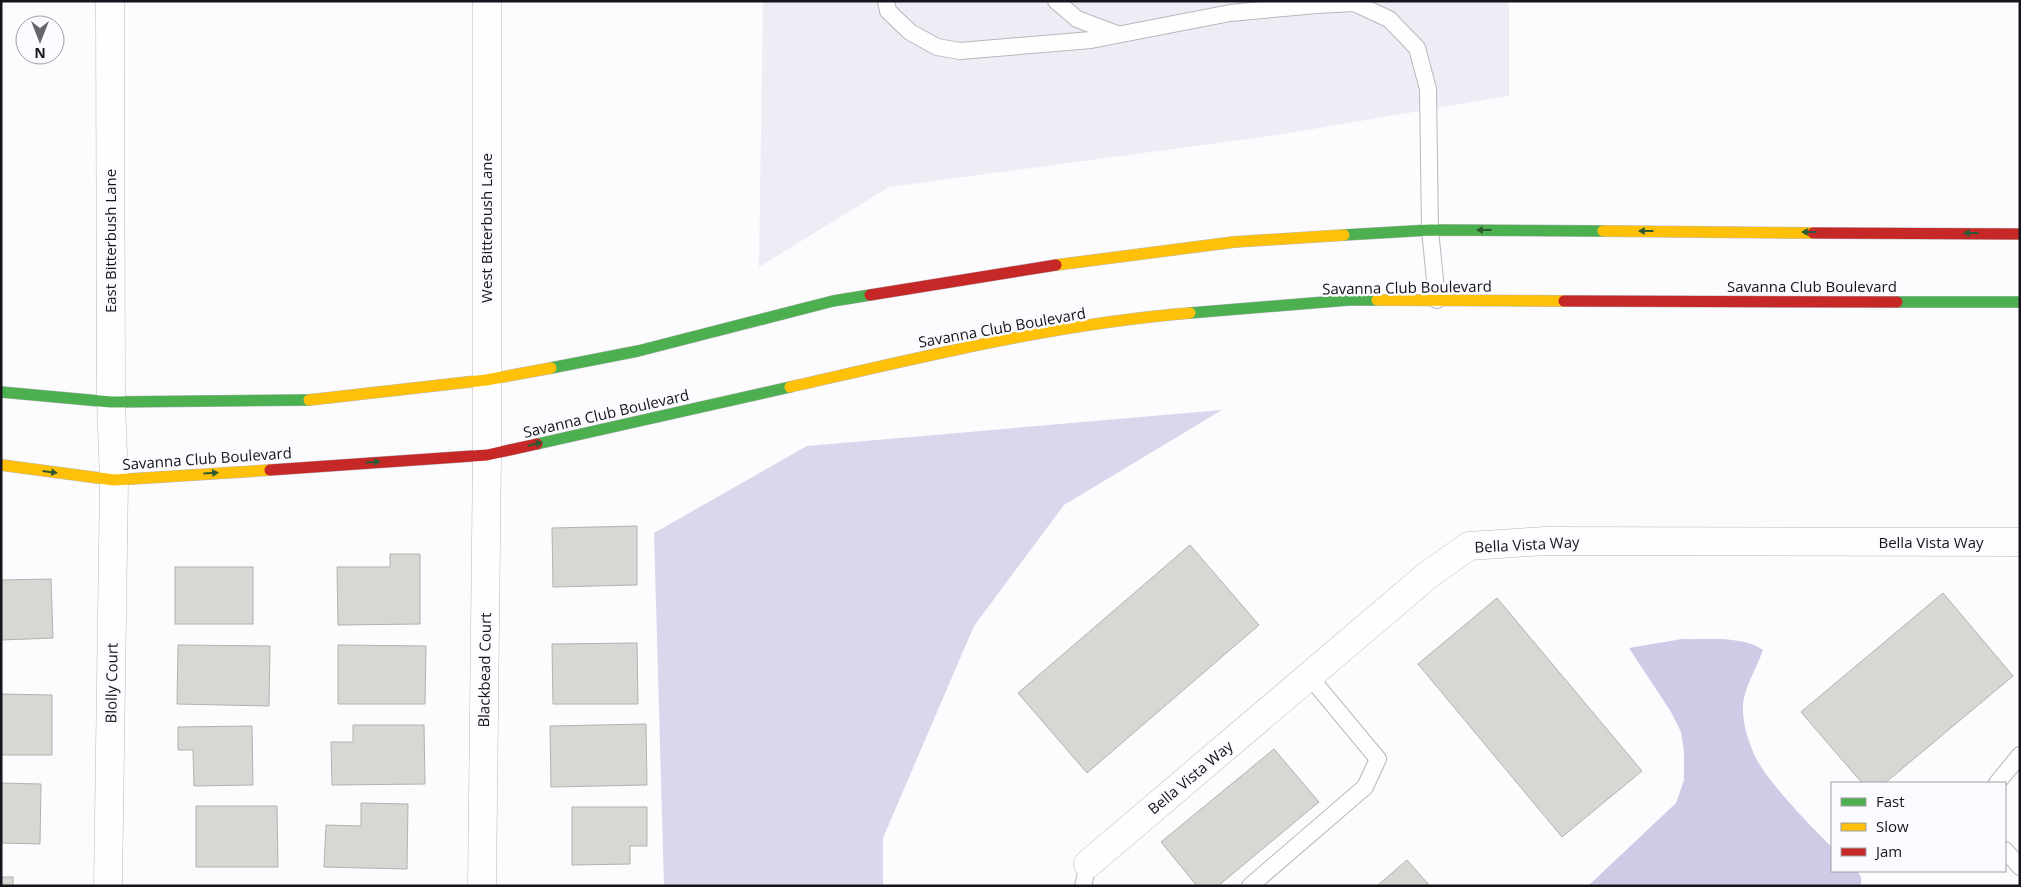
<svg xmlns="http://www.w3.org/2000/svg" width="2021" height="887" font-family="'Open Sans',sans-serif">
  <rect width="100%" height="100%" fill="#fcfbfe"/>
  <polygon fill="#eeecf4" points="763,1 1509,1 1509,96 1277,135 889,187 759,267"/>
  <polygon fill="#dcd6ed" points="1222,410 1064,505 974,626 883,838 883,886 664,886 654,533 807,446"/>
  <path fill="#d1cae6" d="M1682 639C1705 640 1743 635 1763 650 1757 668 1745 685 1743 704 1742 722 1748 741 1755 756 1765 779 1813 829 1832 847V871H1857L1861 877V886H1588L1676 803 1684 780V752L1681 732 1671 712 1629 648Z"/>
  <g fill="#d8d7d4" stroke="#b2b2af">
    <polygon points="637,526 637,585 553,587 552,528"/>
    <polygon points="1190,545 1259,625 1087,773 1018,693"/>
    <polygon points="390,554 420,554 420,624 338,625 337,567 390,567"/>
    <rect x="175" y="567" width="78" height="57"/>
    <polygon points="51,579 53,638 1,640 1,580"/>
    <polygon points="1943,593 2013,676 1885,783 1862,783 1801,712"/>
    <polygon points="1497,598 1642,771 1562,837 1418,664"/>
    <polygon points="637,643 638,704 553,704 552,644"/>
    <polygon points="178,645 270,646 269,706 177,704"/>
    <polygon points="338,645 426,646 425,704 338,704"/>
    <polygon points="1,694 52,695 52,755 1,755"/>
    <polygon points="646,724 647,785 551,787 550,726"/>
    <polygon points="353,725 424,725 425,784 332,785 331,742 353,742"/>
    <polygon points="252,726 253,785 194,786 193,750 178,750 178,727"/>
    <polygon points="1274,749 1319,802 1218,886 1197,886 1161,842"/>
    <polygon points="1,783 41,784 40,844 1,843"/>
    <polygon points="361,803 408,804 407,869 324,867 326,825 361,826"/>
    <polygon points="196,806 277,806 278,867 196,867"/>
    <polygon points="572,807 647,807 647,846 630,846 630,864 572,865"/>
    <polygon points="1407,860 1430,886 1377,886"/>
    <rect x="1" y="877" width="12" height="9"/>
  </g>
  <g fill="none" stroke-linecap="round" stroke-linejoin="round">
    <g stroke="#b9b7bd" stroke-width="18">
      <g id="lane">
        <polyline points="886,1 888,11 910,32 937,47 960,51 1091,40 1230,13 1317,5 1354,3 1389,19 1417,48 1428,89 1430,230 1437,300"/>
        <polyline points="1056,1 1077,19 1117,34"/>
        <polyline points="1997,783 2020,755"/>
        <polyline points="2005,850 2020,867"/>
        <polyline points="1083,886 1088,864"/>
        <polyline points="1250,886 1365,787 1378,759 1309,676"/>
      </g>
    </g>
    <g stroke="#b9b7bd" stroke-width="29">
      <g id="street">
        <polyline points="1088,864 1428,575 1469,546 1545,541 2020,542"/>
        <polyline points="108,886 114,480 111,402 110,1"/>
        <polyline points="482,886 487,455 487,1"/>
      </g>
    </g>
    <g stroke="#b9b7bd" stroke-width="12">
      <g id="fast">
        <polyline points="1344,235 1430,230 1603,231"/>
        <polyline points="1897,302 2020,302"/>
        <polyline points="1190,313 1349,300 1377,300"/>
        <polyline points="551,368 638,351 833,301 870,295"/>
        <polyline points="1,392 111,402 309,400"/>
        <polyline points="537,444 790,387"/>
      </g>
    </g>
    <g stroke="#b9b7bd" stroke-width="12">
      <g id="slow">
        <polyline points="1603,231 1813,233"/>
        <polyline points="1056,265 1234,242 1344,235"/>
        <polyline points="1377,300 1564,301"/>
        <path d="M790 387C922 357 1054 324 1190 313"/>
        <polyline points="309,400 486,380 551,368"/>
        <polyline points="1,465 114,480 270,470"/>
      </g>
    </g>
    <g stroke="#b9b7bd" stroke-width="12">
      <g id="jam">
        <polyline points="1813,233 2020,234"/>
        <polyline points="870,295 1056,265"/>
        <polyline points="1564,301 1897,302"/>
        <polyline points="270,470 487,455 537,444"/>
      </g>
    </g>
    <use href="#lane" stroke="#fffeff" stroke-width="16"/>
    <use href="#street" stroke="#fffeff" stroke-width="28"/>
    <use href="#fast" stroke="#4caf50" stroke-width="11"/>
    <use href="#slow" stroke="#ffc107" stroke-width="11"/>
    <use href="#jam" stroke="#c62828" stroke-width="11"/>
  </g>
  <defs><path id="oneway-solid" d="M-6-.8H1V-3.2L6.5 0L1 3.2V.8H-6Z" transform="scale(1.25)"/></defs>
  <g fill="#2e5a33">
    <use href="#oneway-solid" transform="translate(1484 230) rotate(-180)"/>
    <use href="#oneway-solid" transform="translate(1646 231) rotate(-180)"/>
    <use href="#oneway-solid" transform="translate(1809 232) rotate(-180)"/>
    <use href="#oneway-solid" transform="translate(1971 233) rotate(-180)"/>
    <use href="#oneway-solid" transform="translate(535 444) rotate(-13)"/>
    <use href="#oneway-solid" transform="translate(373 462) rotate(-3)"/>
    <use href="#oneway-solid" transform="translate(50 472) rotate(7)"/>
    <use href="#oneway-solid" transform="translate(211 473) rotate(-4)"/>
  </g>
  <g text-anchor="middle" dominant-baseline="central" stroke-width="5" stroke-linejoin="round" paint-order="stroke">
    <g font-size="15" fill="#16141c" stroke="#fbfaff">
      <text transform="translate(486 228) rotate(-90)">West Bitterbush Lane</text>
      <text transform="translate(110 241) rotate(-90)">East Bitterbush Lane</text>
      <text x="1812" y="286">Savanna Club Boulevard</text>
      <text transform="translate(1407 287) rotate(-1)">Savanna Club Boulevard</text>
      <text transform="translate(1002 327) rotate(-10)">Savanna Club Boulevard</text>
      <text transform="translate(606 413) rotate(-13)">Savanna Club Boulevard</text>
      <text transform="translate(207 458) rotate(-4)">Savanna Club Boulevard</text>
      <text x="1931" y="542">Bella Vista Way</text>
      <text transform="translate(1527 544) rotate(-3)">Bella Vista Way</text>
      <text transform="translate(484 670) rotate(-89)">Blackbead Court</text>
      <text transform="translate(111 683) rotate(-89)">Blolly Court</text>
      <text transform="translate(1190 777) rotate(-40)">Bella Vista Way</text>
    </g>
  </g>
  <rect width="2021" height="887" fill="none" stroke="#16141c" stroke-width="5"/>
  <rect x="1831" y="782" width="175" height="90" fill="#fbfaff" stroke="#9f9ea4"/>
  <rect x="1841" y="798" width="25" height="8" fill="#4caf50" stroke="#9f9ea4"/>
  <text x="1876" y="807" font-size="15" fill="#16141c">Fast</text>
  <rect x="1841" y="823" width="25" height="8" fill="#ffc107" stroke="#9f9ea4"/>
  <text x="1876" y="832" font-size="15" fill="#16141c">Slow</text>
  <rect x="1841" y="848" width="25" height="8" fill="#c62828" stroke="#9f9ea4"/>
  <text x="1876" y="857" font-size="15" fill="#16141c">Jam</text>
  <g transform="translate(40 40) rotate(180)"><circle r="24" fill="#fbfaff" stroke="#9f9ea4"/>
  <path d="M0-4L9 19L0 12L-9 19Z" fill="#66656b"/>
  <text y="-8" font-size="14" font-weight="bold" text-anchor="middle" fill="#16141c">N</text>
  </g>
</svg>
